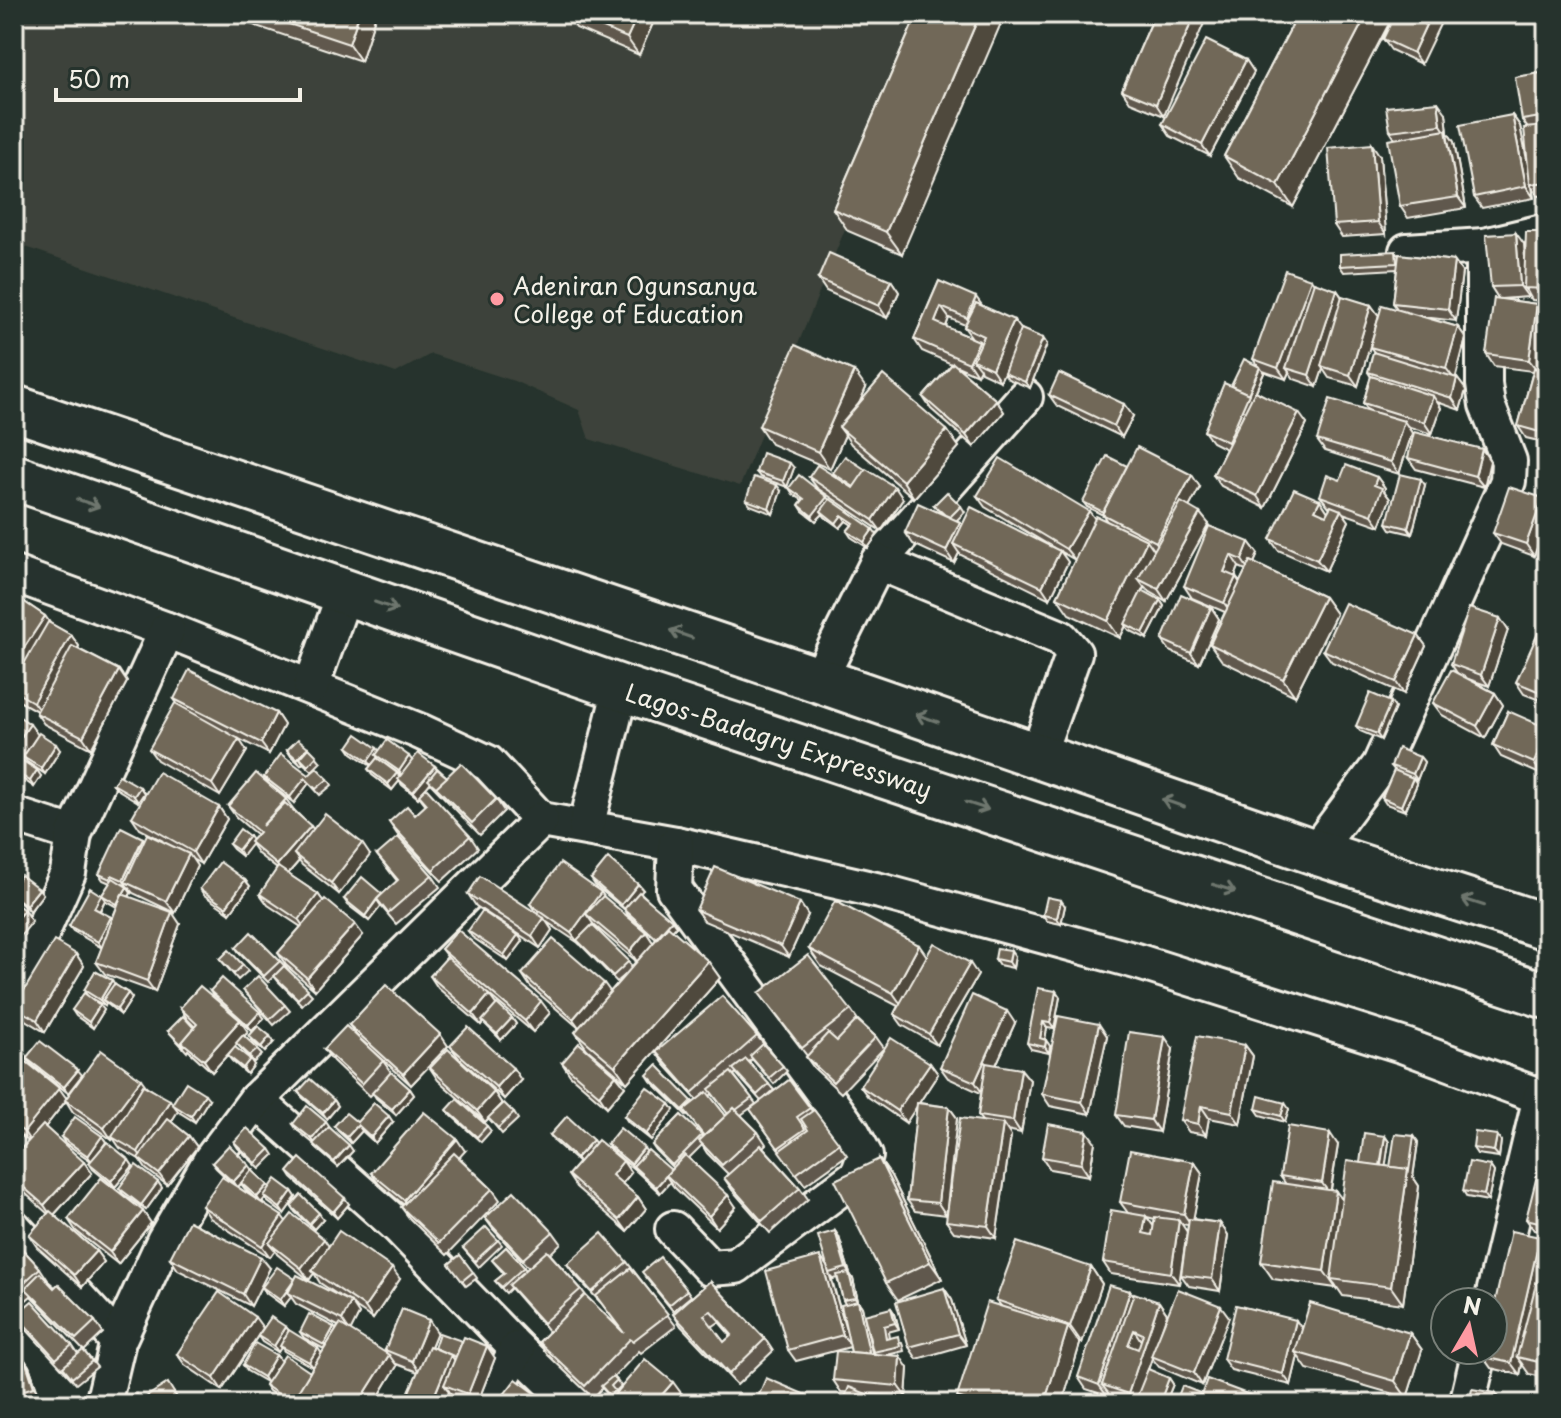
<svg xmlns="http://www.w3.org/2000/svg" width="1561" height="1418" font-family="'Playpen Sans',sans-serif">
  <rect width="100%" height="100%" fill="#26332d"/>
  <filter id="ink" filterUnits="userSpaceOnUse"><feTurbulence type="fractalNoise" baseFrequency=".0125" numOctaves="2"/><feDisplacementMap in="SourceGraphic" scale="16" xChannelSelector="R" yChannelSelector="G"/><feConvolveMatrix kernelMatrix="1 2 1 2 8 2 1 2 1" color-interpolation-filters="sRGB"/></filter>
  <g filter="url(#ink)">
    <polygon fill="#3c433a" points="14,14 933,14 740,486 589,439 579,410 514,381 431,354 396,373 14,243"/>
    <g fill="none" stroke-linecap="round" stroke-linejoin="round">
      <g stroke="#f4f1e8" stroke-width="40">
        <g id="street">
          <polyline points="1407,251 1484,246 1547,231"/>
          <polyline points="878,562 1025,397"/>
          <polyline points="14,574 167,630 419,731 488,763 541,820 676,844 880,891 1136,961 1405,1046 1547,1099"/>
          <polyline points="819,680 878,562 1061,638 1074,653 1037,757"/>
          <polyline points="311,687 345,592"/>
          <polyline points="14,815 74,834"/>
          <polyline points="586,827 621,688"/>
          <polyline points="1315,852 1380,765 1508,481 1509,461 1487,405 1484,384 1484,246"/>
          <polyline points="14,975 41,934 68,873 74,834 167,630"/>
          <polyline points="256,1100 399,1227 517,1349 574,1404"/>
          <polyline points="14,1228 118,1341"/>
          <polyline points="673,1229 710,1268 736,1266 858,1175 865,1156 852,1132 674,889 676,844"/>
          <polyline points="1492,1302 1541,1097"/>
          <polyline points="103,1404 118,1341 164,1241 211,1160 256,1100 541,820"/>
          <polyline points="488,1404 517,1349"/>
          <polyline points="1467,1404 1480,1350"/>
        </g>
      </g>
      <g stroke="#f4f1e8" stroke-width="50">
        <g id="highway">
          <polyline points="14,408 819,680 1315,852 1547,927"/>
          <polyline points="14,477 621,688 1547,996"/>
        </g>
      </g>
      <use href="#street" stroke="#26332d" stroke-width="34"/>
      <use href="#highway" stroke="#26332d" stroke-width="44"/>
    </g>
    <g fill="#61594d" stroke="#f4f1e8" stroke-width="2" fill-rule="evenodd">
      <polygon points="243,14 376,14 361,61 250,24"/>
      <polygon points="566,14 657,14 639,55 576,28"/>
      <polygon points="917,14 902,254 848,231 833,209"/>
      <polygon points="1155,14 1164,116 1130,102 1122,90"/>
      <polygon points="1298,14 1394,14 1293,207 1239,178 1224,156"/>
      <polygon points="1395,14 1421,64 1391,50 1383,39"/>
      <polygon points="1246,60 1254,72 1210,156 1170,136 1162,124"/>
      <polygon points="1547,72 1547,195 1538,196 1532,187 1534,198 1482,208 1474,197 1512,115 1520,126 1528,167 1527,127 1522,120"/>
      <polygon points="1446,113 1448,133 1454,142 1466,208 1408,218 1400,206 1395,139 1390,131"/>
      <polygon points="1380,156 1386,234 1342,237 1334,225"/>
      <polygon points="1547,232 1547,301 1532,300 1528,293 1528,297 1501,299 1537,304 1545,315 1538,369 1547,371 1547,443 1526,438 1518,426 1533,371 1494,366 1486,354 1498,298 1491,287 1524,244 1525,262"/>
      <polygon points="1399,254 1454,261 1462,272 1456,321 1423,317 1458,327 1466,338 1455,377 1457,378 1466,390 1460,410 1437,402 1441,408 1432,434 1407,426 1412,433 1399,474 1325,451 1317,440 1368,410 1363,403 1371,377 1368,372 1374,352 1370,347 1398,310 1393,303 1397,269 1344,272 1340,266"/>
      <polygon points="818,279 891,280 899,292 887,318 826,291"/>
      <path d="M939 281 1047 344 1030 388 1008 379 1004 373 1006 368 1000 381 981 372 980 369 977 375 957 366 996 400 1004 412 974 447 931 409 923 397 952 364 922 351 914 339ZM949 318 965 325 964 327 972 338 946 327Z"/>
      <polygon points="1314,283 1337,290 1342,297 1371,305 1379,316 1358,386 1329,378 1323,369 1317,387 1294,379 1289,372 1286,379 1263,371 1264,373 1256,391 1307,424 1265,508 1221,486 1213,475 1226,449 1212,442 1204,431 1231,386 1258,366 1253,359"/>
      <polygon points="866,388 859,403 947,430 959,447 914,498 851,444 845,435 830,469 771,444 759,426"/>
      <polygon points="1049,395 1133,416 1122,437 1057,406"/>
      <polygon points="1482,449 1490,461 1484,487 1416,469 1408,458"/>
      <polygon points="1127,466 1200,487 1189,507 1209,524 1166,601 1147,590 1144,587 1143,591 1160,600 1164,606 1147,639 1129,630 1126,626 1120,638 1069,614 1057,597 1075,560 1061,552 1068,562 1050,599 961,555 959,553 954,563 913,544 905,532 941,513 934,505 961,506 965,512 957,520 962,525 1054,548 985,507 977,496 1106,520 1103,515 1087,507 1083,502"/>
      <polygon points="794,468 787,487 760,477 756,472"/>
      <polygon points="833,473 903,499 881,531 817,488 809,477 837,478"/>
      <polygon points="1377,477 1385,488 1384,491 1390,499 1380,526 1343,513 1349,521 1326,571 1278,550 1270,539 1320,500 1328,512 1330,508 1320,496 1340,480"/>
      <polygon points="1425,485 1412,534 1391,529 1387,523"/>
      <polygon points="789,488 829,500 877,535 868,548 851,537 847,531 852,525 846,521 840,528 825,517 823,514 816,521 803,511 799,505 802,500 793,494"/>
      <polygon points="781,491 773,514 750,505 746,500"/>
      <polygon points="1543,498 1547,504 1547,520 1534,556 1501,544 1493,533"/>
      <path d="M1249 542 1258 554 1254 563 1324 597 1336 614 1295 696 1222 661 1210 644 1225 612 1192 598 1184 586ZM1239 567 1246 570 1240 582 1235 577Z"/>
      <polygon points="14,591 26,603 45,616 50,623 71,635 79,646 78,649 119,670 127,682 91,749 44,724 36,713 37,711 17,700 14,695"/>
      <polygon points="1211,607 1219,619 1199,664 1170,651 1162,640"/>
      <polygon points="1508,630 1489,686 1468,679 1495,693 1503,705 1485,738 1442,715 1433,703 1457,673 1451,664"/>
      <polygon points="1418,635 1426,646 1404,694 1332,662 1323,650"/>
      <polygon points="1547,637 1547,703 1524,694 1516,682"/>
      <polygon points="174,699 276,713 284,725 269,754 237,738 247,751 220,796 157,760 149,749 178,705"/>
      <polygon points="1391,702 1395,708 1381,740 1360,731 1356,726"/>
      <polygon points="1508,711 1542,775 1501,757 1493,745"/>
      <polygon points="14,713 37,735 60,750 45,774 27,762 23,757 21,760 41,776 34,787 14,773"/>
      <polygon points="308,747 321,762 312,771 303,763 301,765 291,756 287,750"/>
      <path d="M348 747 377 748 379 751 435 766 447 777 496 799 504 811 480 835 430 783 424 790 470 836 478 848 442 881 397 834 389 822 415 815 426 805 419 796 418 798 402 785 399 781 392 790 372 775 368 769 371 766 352 753ZM385 764 401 775 399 777Z"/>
      <polygon points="1420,757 1424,762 1417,780 1407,776 1413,778 1417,784 1405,811 1386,804 1382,798 1395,771 1391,766"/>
      <polygon points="309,775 328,779 332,785 320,795 309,783 294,803 268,783 264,777"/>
      <polygon points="113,784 140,787 144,793 138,802 117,789"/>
      <polygon points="228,806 294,810 313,829 370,855 339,894 302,865 299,861 288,874 318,894 323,901 363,935 315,990 286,965 278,953 301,927 268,905 260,894 277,869 258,854 251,844 242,856 233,849 229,844 252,840 257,835 236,817"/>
      <polygon points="219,807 227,819 201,864 192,859 197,866 175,913 133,893 127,886 118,882 131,893 129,897 180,924 155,992 105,974 96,962 102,948 73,931 69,926 105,900 100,911 112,919 117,907 106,901 102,895 110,883 103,880 99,874 145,840 163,841 140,829 132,817"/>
      <polygon points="377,855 432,875 440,887 396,924 381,906 369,921 348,905 344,899 383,894 397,881"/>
      <path d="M591 879 638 884 643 890 640 892 676 926 672 930 708 961 720 978 627 1083 587 1049 575 1032 579 1028 530 986 522 974 610 992 624 976 617 982 580 944 547 922 552 930 540 948 476 906 468 894 536 912 530 904 605 898 646 932 653 943 656 939 628 915 625 910 595 885ZM594 925 636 961 632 966 593 926Z"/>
      <polygon points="245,880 250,886 230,913 204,895 200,889"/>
      <polygon points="14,885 39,889 43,894 30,911 14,898"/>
      <polygon points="1065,906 1061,924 1047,921 1043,915"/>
      <polygon points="696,910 808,915 789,957 704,921"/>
      <polygon points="468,931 518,935 523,941 508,961 472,937"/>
      <polygon points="236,948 280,961 312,995 302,1005 278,981 274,976 268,982 240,954"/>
      <polygon points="441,949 550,1013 533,1032 488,994 496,1005 512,1018 516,1024 501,1040 483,1022 481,1025 438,988 430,976 448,958"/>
      <polygon points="809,949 927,956 978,975 937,1045 902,1025 894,1014 898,1006 821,966"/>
      <polygon points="76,954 84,966 45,1032 22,1018 14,1007"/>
      <polygon points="1015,956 1013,968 999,965 995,959"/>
      <polygon points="220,959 243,965 248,971 238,980"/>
      <polygon points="112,980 114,984 128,993 132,998 121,1015 106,1003 105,1006 90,998 104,1010 93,1028 76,1016 72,1010 87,996 84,990"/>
      <polygon points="243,990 285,1005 290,1011 274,1025"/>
      <polygon points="210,991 264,1018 252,1031 214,997"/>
      <polygon points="1056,991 1060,997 1054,1029 1047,1028 1045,1040 1050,1046 1049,1053 1031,1049 1027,1043"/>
      <polygon points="759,993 851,1010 858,1020 876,1037 884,1048 841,1093 814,1068 806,1057 807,1056"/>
      <polygon points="180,1008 248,1032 244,1036 262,1055 254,1062 237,1044 212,1072 188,1050 187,1052 168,1031 195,1027 188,1020"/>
      <polygon points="1015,1023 996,1065 1030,1080 1021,1133 1007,1130 1011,1136 996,1238 954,1232 946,1221 982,1121 978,1116 981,1093 948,1078 940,1067"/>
      <polygon points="349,1025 448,1046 411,1085 357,1036"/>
      <polygon points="249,1036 274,1042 265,1052 253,1042"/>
      <path d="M757 1036 787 1071 774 1084 752 1059 749 1062 774 1090 764 1099 789 1080 812 1111 814 1110 847 1155 805 1185 750 1109 761 1101 736 1073 734 1075 756 1104 741 1115 758 1132 766 1144 763 1147 800 1188 808 1199 770 1233 732 1190 724 1178 728 1174 707 1153 702 1145 689 1158 736 1207 717 1228 674 1187 670 1182 660 1193 635 1170 611 1150 607 1144 646 1152 671 1170 673 1168 656 1151 652 1145 681 1115 703 1137 704 1136 688 1115 687 1116 651 1081 647 1075 692 1101 694 1103 697 1100 664 1064 656 1052ZM712 1094 728 1114 726 1116 710 1096Z"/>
      <polygon points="1107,1036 1090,1114 1050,1106 1042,1094"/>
      <polygon points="1245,1045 1253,1056 1240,1124 1209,1118 1206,1135 1189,1132 1180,1120"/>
      <polygon points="450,1046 521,1080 504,1099 459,1058"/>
      <polygon points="324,1049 383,1061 391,1072 410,1089 414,1095 396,1115 376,1098 373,1093 370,1096 333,1061"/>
      <polygon points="1173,1049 1159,1132 1124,1126 1116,1115"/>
      <polygon points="14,1052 66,1098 146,1086 172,1103 209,1099 195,1122 177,1111 171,1122 189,1136 197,1147 167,1185 146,1169 139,1159 120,1148 113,1138 112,1140 73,1112 66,1101 45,1127 92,1173 54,1215 96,1251 104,1262 82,1287 37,1247 29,1235 48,1214 14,1183 14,1157 28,1141 14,1130 14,1098 16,1100 18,1098 14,1094"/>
      <polygon points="228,1056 254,1065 247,1074 232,1061"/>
      <polygon points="26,1058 82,1075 68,1093 31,1064"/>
      <polygon points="562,1063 625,1086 607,1107 570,1075"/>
      <polygon points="930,1063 938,1074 919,1103 949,1107 957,1118 946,1215 915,1211 907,1200 917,1105 906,1123 868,1097 860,1086"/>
      <polygon points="430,1068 494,1092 502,1104 496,1111 514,1113 518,1119 502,1134 489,1118 485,1122 438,1080"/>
      <polygon points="298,1092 334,1100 338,1106 327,1119 303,1098"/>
      <polygon points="670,1104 674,1110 651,1140 628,1122 624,1116"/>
      <polygon points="1256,1109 1289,1109 1285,1122 1260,1115"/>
      <polygon points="447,1110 487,1126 491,1131 481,1142 452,1116"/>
      <polygon points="357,1122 393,1122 375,1143 362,1131 351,1143 338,1131 334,1126"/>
      <polygon points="293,1124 330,1128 353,1151 338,1167 317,1149 313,1143 297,1130"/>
      <polygon points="550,1135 595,1143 623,1161 631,1173 622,1184 638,1197 646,1209 627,1231 576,1187 568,1175 579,1163 554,1141"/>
      <polygon points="1497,1135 1501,1141 1499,1157 1477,1154 1473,1148"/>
      <polygon points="102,1136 106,1142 133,1166 115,1187 93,1169 89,1163 91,1161 65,1143 61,1137"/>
      <polygon points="1385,1136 1389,1142 1385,1166 1390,1167 1414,1136 1418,1142 1413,1177 1419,1186 1403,1304 1343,1296 1336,1286 1336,1288 1273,1279 1261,1262 1285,1183 1280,1176 1338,1145 1331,1190 1342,1200 1360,1163"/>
      <polygon points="234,1142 270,1149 274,1155 260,1169 238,1148"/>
      <polygon points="1095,1142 1089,1176 1050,1169 1042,1157"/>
      <polygon points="1547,1149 1547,1233 1534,1230 1526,1219"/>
      <polygon points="465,1151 459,1157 492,1189 500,1200 447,1255 410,1219 401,1207 404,1205 379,1184 371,1173"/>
      <polygon points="879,1159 891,1176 942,1279 898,1300 886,1283"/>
      <path d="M1194 1162 1202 1173 1193 1219 1220 1223 1228 1235 1220 1291 1189 1286 1181 1275 1188 1225 1181 1224 1187 1232 1179 1284 1111 1274 1103 1262 1128 1213 1120 1202ZM1147 1217 1155 1219 1154 1227Z"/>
      <path d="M212 1163 253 1170 252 1171 270 1188 292 1191 296 1197 284 1214 268 1202 265 1198 262 1203 286 1222 329 1247 400 1279 373 1319 352 1305 359 1314 350 1331 387 1354 385 1350 437 1332 431 1347 495 1358 477 1404H471L453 1397 449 1391 446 1397 464 1404H415L408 1394 418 1372 394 1363 397 1366 374 1404H308L302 1398 298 1404H289L269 1391 265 1385 266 1382 247 1371 243 1365 276 1355 281 1361 310 1372 312 1367 284 1351 281 1347 278 1352 262 1342 258 1336 262 1330 222 1390 185 1365 177 1354 263 1328 286 1327 289 1331 322 1353 324 1349 304 1338 300 1332 334 1327 336 1330 338 1326 296 1304 291 1297 284 1306 266 1293 262 1287 295 1279 344 1299 320 1283 314 1273 309 1280 277 1254 275 1250 270 1257 210 1218 202 1206 234 1185 216 1168ZM241 1184 245 1189 258 1201 238 1187Z"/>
      <polygon points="1490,1166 1494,1172 1488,1201 1467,1197 1463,1191"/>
      <polygon points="288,1172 349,1204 337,1218 292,1178"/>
      <polygon points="158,1182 162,1188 146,1210 123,1194 119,1188"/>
      <polygon points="291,1206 323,1219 314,1229 295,1212"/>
      <polygon points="485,1218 553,1232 561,1243 550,1254 581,1289 587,1297 622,1331 601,1303 575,1275 567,1264 627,1262 676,1326 641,1353 639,1351 614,1377 621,1386 615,1392 616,1393 681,1393 672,1404 616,1404 602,1388 593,1398 547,1354 539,1342 549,1332 511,1288 506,1293 500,1287 495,1281 504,1274 492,1260 506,1247 526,1270 529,1268 493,1229"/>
      <polygon points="68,1219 151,1223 118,1264 76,1231"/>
      <path d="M835 1231 839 1237 850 1274 853 1279 858 1301 862 1307 872 1354H875L873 1352 891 1308 895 1314 899 1329 888 1332 889 1338 902 1342 904 1351 887 1355 908 1368 906 1397 841 1392 833 1380 851 1352 850 1347 796 1361 788 1350 827 1265ZM831 1276 833 1279 837 1278 843 1300 845 1304 846 1331Z"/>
      <polygon points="1540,1237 1547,1248 1545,1262 1547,1262 1547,1378 1529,1374 1522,1364 1520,1375 1491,1368 1483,1357"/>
      <polygon points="14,1240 40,1268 48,1280 48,1281 95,1321 103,1333 84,1351 31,1296 14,1311"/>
      <polygon points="498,1240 502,1245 479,1267 463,1248"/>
      <polygon points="460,1255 477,1278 466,1286 449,1264"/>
      <polygon points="170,1258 270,1268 251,1306 178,1270"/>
      <polygon points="1091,1267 1102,1284 1082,1343 1079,1342 1080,1344 1062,1404 962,1404 957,1397 1001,1306 996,1300"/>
      <polygon points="646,1278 687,1290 691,1296 673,1311"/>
      <path d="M710 1281 765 1339 773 1351 737 1385 681 1326 673 1314ZM719 1322 731 1336 724 1342 712 1327Z"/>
      <polygon points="944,1288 952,1300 966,1345 917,1359 909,1347"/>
      <polygon points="1130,1291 1133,1296 1159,1302 1167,1314 1164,1324 1229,1317 1202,1385 1159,1367 1152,1358 1148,1370 1169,1378 1173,1384 1165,1404 1133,1404 1110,1397 1108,1393 1107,1396 1086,1389 1078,1377"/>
      <polygon points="16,1315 72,1345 78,1354 83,1350 97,1367 76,1384 24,1327"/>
      <polygon points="1302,1328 1410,1333 1422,1350 1407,1398 1307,1369 1298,1356 1291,1385 1231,1370 1223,1359"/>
      <polygon points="25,1360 29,1366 38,1392 14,1401 14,1364"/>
    </g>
    <g fill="#4f493e" stroke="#f4f1e8" stroke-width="2">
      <polygon points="359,14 376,14 361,61 349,44"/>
      <polygon points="638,14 657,14 639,55 627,38"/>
      <polygon points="980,14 1005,14 902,254 886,232"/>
      <polygon points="1195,14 1208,14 1164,116 1156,104"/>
      <polygon points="1367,14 1394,14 1293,207 1278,185"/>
      <polygon points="1431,14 1445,14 1421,64 1413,53"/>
      <polygon points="1246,60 1254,72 1210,156 1202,145"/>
      <polygon points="1438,102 1446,113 1448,133 1454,142 1466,208 1458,197 1447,134 1441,125"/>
      <polygon points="1512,115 1520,126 1532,184 1530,184 1532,187 1534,198 1526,186"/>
      <polygon points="1372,144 1380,156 1386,234 1378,222"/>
      <polygon points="1516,233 1524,244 1527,289 1524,288 1528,293 1528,297 1520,286"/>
      <polygon points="1454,261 1462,272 1456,321 1448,309"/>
      <polygon points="1311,279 1319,291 1286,368 1289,372 1286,379 1278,368"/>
      <polygon points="891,280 899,292 887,318 879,306"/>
      <polygon points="1337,290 1345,302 1321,366 1323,369 1317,387 1309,375"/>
      <polygon points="976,297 984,308 975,329 967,318"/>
      <polygon points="1537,304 1545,315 1538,371 1529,360"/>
      <polygon points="1371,305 1379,316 1358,386 1350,375"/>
      <polygon points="941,307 949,318 943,334 935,322"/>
      <polygon points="1014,320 1023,332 1000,381 992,369"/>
      <polygon points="1458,327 1466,338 1455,380 1446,368"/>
      <polygon points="1043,338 1047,344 1030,388 1025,382"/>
      <polygon points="979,341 987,353 973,360 980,369 977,375 969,363"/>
      <polygon points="1260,367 1264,373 1252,399 1236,453 1228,442"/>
      <polygon points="854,371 866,388 846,433 839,427 845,435 830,469 818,452"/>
      <polygon points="1457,378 1466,390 1460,410 1452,398"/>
      <polygon points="1433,396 1441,408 1432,434 1424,422"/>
      <polygon points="996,400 1004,412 974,447 966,435"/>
      <polygon points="1124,404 1133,416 1122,437 1114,426"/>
      <polygon points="1299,413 1307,424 1265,508 1257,496"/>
      <polygon points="1547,418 1547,438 1543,433"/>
      <polygon points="1404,421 1412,433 1399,474 1391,462"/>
      <polygon points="947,430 959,447 914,498 903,481"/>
      <polygon points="1482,449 1490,461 1484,487 1475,476"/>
      <polygon points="790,463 794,468 787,487 783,481"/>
      <polygon points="1192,475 1200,487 1164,554 1156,542"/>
      <polygon points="1377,477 1385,488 1384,491 1390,499 1380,526 1372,515 1374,485"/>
      <polygon points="1421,479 1425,485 1412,534 1408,528"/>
      <polygon points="777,485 781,491 773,514 769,508"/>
      <polygon points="895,487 903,499 881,531 873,520"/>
      <polygon points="827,497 831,503 821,511 823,514 816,521 812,516"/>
      <polygon points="1543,498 1547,504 1547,520 1534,556 1526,544"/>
      <polygon points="1320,500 1328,512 1323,522 1315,510"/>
      <polygon points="1341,510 1349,521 1326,571 1317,560"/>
      <polygon points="1089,511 1098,523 1075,560 1066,549"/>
      <polygon points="1200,513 1209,524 1166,601 1158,589"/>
      <polygon points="842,515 846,521 840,528 836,523"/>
      <polygon points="960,522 968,533 953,544 959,553 954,563 946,551"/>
      <polygon points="873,529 877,535 868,548 864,542"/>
      <polygon points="1147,540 1159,557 1138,579 1144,587 1120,638 1108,621"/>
      <polygon points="1249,542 1258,554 1250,572 1242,560"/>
      <polygon points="1060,551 1068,562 1050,599 1042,587"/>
      <polygon points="1231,555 1239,567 1232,584 1224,572"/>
      <polygon points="1236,577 1244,589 1233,615 1224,603"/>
      <polygon points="19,594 27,605 14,629 14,603"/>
      <polygon points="1324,597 1336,614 1295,696 1283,679"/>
      <polygon points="1160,600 1164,606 1147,639 1143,633"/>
      <polygon points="1211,607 1219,619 1199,664 1191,653"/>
      <polygon points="45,616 53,627 14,687 14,663"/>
      <polygon points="1500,618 1508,630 1489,686 1481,675"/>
      <polygon points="71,635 79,646 41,713 33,702"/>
      <polygon points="1418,635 1426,646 1404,694 1396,682"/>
      <polygon points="119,670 127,682 91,749 83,737"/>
      <polygon points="1495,693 1503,705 1485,738 1477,726"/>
      <polygon points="1391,702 1395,708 1381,740 1377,734"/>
      <polygon points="276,713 284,725 269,754 261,743"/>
      <polygon points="30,724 38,735 14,770 14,747"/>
      <polygon points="1547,732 1547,762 1542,775 1534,763"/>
      <polygon points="239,739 247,751 220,796 212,784"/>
      <polygon points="56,744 60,750 45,774 41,768"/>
      <polygon points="308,747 312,753 300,758 303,763 301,765 297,759"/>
      <polygon points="377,748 381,754 376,755 378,758 373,767 368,761"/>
      <polygon points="409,756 413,762 403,777 399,771"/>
      <polygon points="1420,757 1424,762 1417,780 1413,774"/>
      <polygon points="435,766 439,772 418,798 413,792"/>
      <polygon points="37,770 41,776 34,787 30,781"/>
      <polygon points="397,773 401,779 392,790 388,784"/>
      <polygon points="305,778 309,783 294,803 290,797"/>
      <polygon points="1413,778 1417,784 1405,811 1401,806"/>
      <polygon points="140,787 144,793 138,802 134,796"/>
      <polygon points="286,799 294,810 262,826"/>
      <polygon points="219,807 227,819 201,864 193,852"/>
      <polygon points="311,826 319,837 294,854 299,861 285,877 277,865"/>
      <polygon points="249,836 253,842 242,856 238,850"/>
      <polygon points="143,838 147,843 125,882 127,886 123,880"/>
      <polygon points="362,843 370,855 339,894 331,883"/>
      <polygon points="189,854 197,866 175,913 166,901"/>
      <polygon points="245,880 250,886 230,913 226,907"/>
      <polygon points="638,884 643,890 625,910 621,905"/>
      <polygon points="127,887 131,893 121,910 117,904"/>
      <polygon points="39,889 43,894 30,911 26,905"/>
      <polygon points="601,892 609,904 586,914 594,925 580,944 577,940 580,945 571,933"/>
      <polygon points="318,894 326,905 307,932 299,920"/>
      <polygon points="101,895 105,900 98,914 94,908"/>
      <polygon points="377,900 381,906 369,921 365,916"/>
      <polygon points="1061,900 1065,906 1061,924 1057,918"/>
      <polygon points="800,903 808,915 789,957 781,946"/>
      <polygon points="24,910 32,922 19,938 14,932 14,922"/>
      <polygon points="172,912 180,924 155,992 147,981"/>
      <polygon points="111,917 115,923 102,948 98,942"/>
      <polygon points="544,918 552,930 540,948 532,936"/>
      <polygon points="672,920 676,926 660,943 656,938"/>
      <polygon points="355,924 363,935 315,990 307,978"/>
      <polygon points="646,932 654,944 638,963 630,951"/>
      <polygon points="518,935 523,941 508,961 504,955"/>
      <polygon points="919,945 931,962 905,1010 893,993"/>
      <polygon points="1011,950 1015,956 1013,968 1009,962"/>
      <polygon points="76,954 84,966 45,1032 37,1020"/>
      <polygon points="708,961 720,978 627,1083 615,1066"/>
      <polygon points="970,963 978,975 937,1045 929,1034"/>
      <polygon points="112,980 116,986 103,1000 106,1003 105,1006 100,1000"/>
      <polygon points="604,983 612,994 581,1030 573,1019"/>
      <polygon points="1056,991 1060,997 1054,1029 1050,1023"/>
      <polygon points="128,993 132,998 121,1015 117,1009"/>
      <polygon points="489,995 497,1006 481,1025 473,1014"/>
      <polygon points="541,1001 550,1013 533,1032 525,1021"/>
      <polygon points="100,1005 104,1010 93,1028 89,1022"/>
      <polygon points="1007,1011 1015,1023 983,1094 975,1082"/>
      <polygon points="260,1012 264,1018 252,1031 248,1025"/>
      <polygon points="512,1018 516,1024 501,1040 497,1034"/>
      <polygon points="240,1020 248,1032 212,1072 204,1060"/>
      <polygon points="1043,1022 1047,1028 1044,1044 1040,1038"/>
      <polygon points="1099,1024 1107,1036 1090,1114 1082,1102"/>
      <polygon points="440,1034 448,1046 411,1085 403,1074"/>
      <polygon points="270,1036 274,1042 265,1052 261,1047"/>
      <polygon points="1165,1037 1173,1049 1159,1132 1151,1120"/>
      <polygon points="1046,1040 1050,1046 1049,1053 1045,1047"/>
      <polygon points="1245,1045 1253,1056 1240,1124 1232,1112"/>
      <polygon points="250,1059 254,1065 247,1074 243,1068"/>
      <polygon points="930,1063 938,1074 906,1123 897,1111"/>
      <polygon points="513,1068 521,1080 504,1099 496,1087"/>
      <polygon points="1021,1069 1030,1080 1021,1133 1013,1121"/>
      <polygon points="78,1070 82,1075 68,1093 64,1087"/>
      <polygon points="616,1075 625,1086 607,1107 599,1095"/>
      <polygon points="141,1079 149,1090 112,1140 104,1128"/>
      <polygon points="59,1088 67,1099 32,1144 24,1132"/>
      <polygon points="410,1089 414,1095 396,1115 392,1109"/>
      <polygon points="494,1092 502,1104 485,1122 477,1111"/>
      <polygon points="205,1094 209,1099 195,1122 191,1116"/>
      <polygon points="170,1100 178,1111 146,1163 138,1152"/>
      <polygon points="334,1100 338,1106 327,1119 323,1113"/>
      <polygon points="1285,1103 1289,1109 1285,1122 1281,1116"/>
      <polygon points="670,1104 674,1110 651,1140 646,1134"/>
      <polygon points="1201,1106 1209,1118 1206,1135 1198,1124"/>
      <polygon points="949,1107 957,1118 946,1215 938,1203"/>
      <polygon points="389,1116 393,1122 375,1143 371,1137"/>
      <polygon points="326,1122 330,1128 316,1145 312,1139"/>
      <polygon points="1003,1124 1011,1136 996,1238 988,1226"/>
      <polygon points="358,1125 362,1131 351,1143 347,1137"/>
      <polygon points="1087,1131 1095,1142 1089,1176 1081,1164"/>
      <polygon points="1330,1133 1338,1145 1330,1194 1322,1183"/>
      <polygon points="1497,1135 1501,1141 1499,1157 1494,1151"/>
      <polygon points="102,1136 106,1142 92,1162 88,1156"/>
      <polygon points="189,1136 197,1147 167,1185 159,1174"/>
      <polygon points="1385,1136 1389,1142 1384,1177 1380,1172"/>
      <polygon points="1414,1136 1418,1142 1413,1177 1419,1186 1403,1304 1391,1287 1408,1169"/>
      <polygon points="457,1139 465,1151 412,1212 404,1200"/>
      <polygon points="593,1140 597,1145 580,1164 576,1158"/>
      <polygon points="349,1145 353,1151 338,1167 334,1162"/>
      <polygon points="644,1148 648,1154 633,1166 635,1170 631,1164"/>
      <polygon points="879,1159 891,1176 942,1279 930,1262"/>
      <polygon points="129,1160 133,1166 115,1187 111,1181"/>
      <polygon points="623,1161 631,1173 620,1186 612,1175"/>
      <polygon points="84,1162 92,1173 52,1217 44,1205"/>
      <polygon points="1194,1162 1202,1173 1192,1226 1184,1214"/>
      <polygon points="249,1165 253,1170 237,1188 233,1182"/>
      <polygon points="1490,1166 1494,1172 1488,1201 1484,1195"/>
      <polygon points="666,1176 670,1182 660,1193 656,1187"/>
      <polygon points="158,1182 162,1188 146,1210 141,1205"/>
      <polygon points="268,1185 272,1190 261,1203 257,1197"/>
      <polygon points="292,1191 296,1197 284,1214 280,1208"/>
      <polygon points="1336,1191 1348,1208 1331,1279 1336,1286 1336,1288 1324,1271"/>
      <polygon points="728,1195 736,1207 717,1228 709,1216"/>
      <polygon points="638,1197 646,1209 627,1231 619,1220"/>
      <polygon points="345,1198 349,1204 337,1218 333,1212"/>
      <polygon points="143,1211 151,1223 118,1264 110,1252"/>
      <polygon points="319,1213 323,1219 314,1229 309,1224"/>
      <polygon points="282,1216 290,1227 269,1243 275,1250 270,1257 262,1246"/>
      <polygon points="1146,1216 1154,1227 1151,1245 1143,1233"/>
      <polygon points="1179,1220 1187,1232 1179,1284 1171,1273"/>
      <polygon points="1220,1223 1228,1235 1220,1291 1212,1279"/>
      <polygon points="835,1231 839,1237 850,1274 853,1279 858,1301 862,1307 873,1357 869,1352 858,1303 855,1298 849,1273 846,1268"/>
      <polygon points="1540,1237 1547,1248 1547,1252 1523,1358 1517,1357 1522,1364 1520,1375 1511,1363"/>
      <polygon points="324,1239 332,1251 312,1271 314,1273 309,1280 301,1268"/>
      <polygon points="96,1251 104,1262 82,1287 74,1275"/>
      <polygon points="820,1256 828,1268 829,1273 851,1346 843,1335"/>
      <polygon points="261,1257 270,1268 251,1306 243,1294"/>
      <polygon points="1091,1267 1102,1284 1082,1343 1070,1326"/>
      <polygon points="392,1268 400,1279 373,1319 365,1307"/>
      <polygon points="296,1280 288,1293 291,1297 284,1306 280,1300"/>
      <polygon points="944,1288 952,1300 966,1345 958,1334"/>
      <polygon points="1130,1291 1138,1303 1102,1385 1108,1393 1107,1396 1099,1385"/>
      <polygon points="351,1302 359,1314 350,1332 342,1320"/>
      <polygon points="1159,1302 1167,1314 1153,1356 1151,1356 1152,1358 1136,1404 1135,1404 1128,1394"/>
      <polygon points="1221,1306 1229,1317 1202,1385 1194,1373"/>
      <polygon points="891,1308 895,1314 899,1329 895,1323"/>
      <polygon points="255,1317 263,1328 222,1390 214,1378"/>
      <polygon points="429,1320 437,1332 420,1373 412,1361"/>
      <polygon points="1296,1320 1304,1332 1295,1352 1298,1356 1291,1385 1283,1374"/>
      <polygon points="286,1327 291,1333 278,1352 274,1346"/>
      <polygon points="334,1327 338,1333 328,1351 324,1345"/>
      <polygon points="1068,1327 1080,1344 1062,1404 1044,1404"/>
      <polygon points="1134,1330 1142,1342 1136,1357 1128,1345"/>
      <polygon points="1410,1333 1422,1350 1407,1398 1395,1381"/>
      <polygon points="487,1346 495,1358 477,1404 475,1404 468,1394"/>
      <polygon points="318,1348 322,1354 314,1368 309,1362"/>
      <polygon points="276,1355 281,1361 267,1383 263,1377"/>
      <polygon points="389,1355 397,1366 374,1404 358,1404"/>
      <polygon points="451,1355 459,1367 444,1385 449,1391 444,1404 431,1404"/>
      <polygon points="900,1356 908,1368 906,1397 898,1386"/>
      <polygon points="25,1360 29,1366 38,1392 34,1387"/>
      <polygon points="1169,1378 1173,1384 1165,1404 1159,1404"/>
      <polygon points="673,1382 681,1393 672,1404 654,1404"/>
      <polygon points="298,1392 302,1398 298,1404 292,1404 291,1403"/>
      <polygon points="1496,1393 1504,1404 1495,1404"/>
      <polygon points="806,1395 812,1404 803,1404"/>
    </g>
    <g fill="#716859" stroke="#f4f1e8" stroke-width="2" fill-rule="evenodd">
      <polygon points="259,14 359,14 349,44"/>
      <polygon points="570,14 638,14 627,38"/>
      <polygon points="917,14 980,14 886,232 833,209"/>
      <polygon points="1155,14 1195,14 1156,104 1122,90"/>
      <polygon points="1298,14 1367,14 1278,185 1224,156"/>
      <polygon points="1395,14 1431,14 1413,53 1383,39"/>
      <polygon points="1206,40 1246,60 1202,145 1162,124"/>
      <polygon points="1547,72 1547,116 1522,120 1515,77"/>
      <polygon points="1438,102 1441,125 1390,131 1386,107"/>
      <polygon points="1512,115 1526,186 1474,197 1460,125"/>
      <polygon points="1547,126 1547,182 1530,184 1524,128"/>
      <polygon points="1446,130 1458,197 1400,206 1388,140"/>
      <polygon points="1372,144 1378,222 1334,225 1328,148"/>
      <polygon points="1526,232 1547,232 1547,289 1524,288"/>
      <polygon points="1516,233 1520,286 1491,287 1486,235"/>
      <polygon points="1396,251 1397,263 1340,266 1340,254"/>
      <polygon points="829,253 891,280 879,306 818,279"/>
      <polygon points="1399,254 1454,261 1448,309 1393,303"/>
      <polygon points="1285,270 1311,279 1278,368 1253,359"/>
      <polygon points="939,281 976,297 967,318 941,307 935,322 979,341 969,363 914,339"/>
      <polygon points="1314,282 1337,290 1309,375 1286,368"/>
      <polygon points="1342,296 1371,305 1350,375 1321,366"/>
      <polygon points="1494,298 1537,304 1529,360 1486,354"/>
      <polygon points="976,303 1014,320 992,369 973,360 984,336 964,327"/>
      <polygon points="1382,305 1458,327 1446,368 1370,347"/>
      <polygon points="1021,329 1043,338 1025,382 1004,373"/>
      <polygon points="795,345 854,371 818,452 759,426"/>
      <polygon points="1373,352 1457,378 1452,398 1368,372"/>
      <polygon points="1244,359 1260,367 1248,394 1231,386"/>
      <polygon points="953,363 996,400 966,435 923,397"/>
      <polygon points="1534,368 1547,371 1547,418 1543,433 1518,426"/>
      <polygon points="1059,373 1124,404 1114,426 1049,395"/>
      <polygon points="883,375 947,430 903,481 839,427"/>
      <polygon points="1371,376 1433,396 1424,422 1363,403"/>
      <polygon points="1224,383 1249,394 1228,442 1204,431"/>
      <polygon points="1255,391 1299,413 1257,496 1213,475"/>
      <polygon points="1330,399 1404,421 1391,462 1317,440"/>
      <polygon points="1414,432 1482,449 1475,476 1408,458"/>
      <polygon points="1137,447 1192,475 1156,542 1102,514"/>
      <polygon points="762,453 790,463 783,481 756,472"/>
      <polygon points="845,456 866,470 854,487 833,473"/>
      <polygon points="1107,456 1127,466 1103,512 1083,502"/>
      <polygon points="1000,458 1089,511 1066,549 977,496"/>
      <polygon points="817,465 853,488 866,469 895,487 873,520 809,477"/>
      <polygon points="1346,465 1377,477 1374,485 1382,488 1372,515 1320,496 1327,475 1340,480"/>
      <polygon points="1400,474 1421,479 1408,528 1387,523"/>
      <polygon points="799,475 827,497 812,516 799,505 804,499 789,488"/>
      <polygon points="754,477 777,485 769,508 746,500"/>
      <polygon points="1509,487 1543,498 1526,544 1493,533"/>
      <polygon points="1294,489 1320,500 1315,510 1326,515 1331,506 1341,510 1317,560 1270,539"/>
      <polygon points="947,492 961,506 950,517 945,515 934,505"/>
      <polygon points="830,499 873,529 864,542 847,531 854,523 842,515 836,523 821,511"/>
      <polygon points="1181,502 1200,513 1158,589 1138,579"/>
      <polygon points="918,503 960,522 946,551 905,532"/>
      <polygon points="971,507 1060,551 1042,587 953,544"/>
      <polygon points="1096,516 1147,540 1108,621 1057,597"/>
      <polygon points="1209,526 1249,542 1242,560 1231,555 1224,572 1236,577 1224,603 1184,586"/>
      <polygon points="1250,561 1324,597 1283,679 1210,644"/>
      <polygon points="1142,590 1160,600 1143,633 1125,624"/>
      <polygon points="14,591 19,594 14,603"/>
      <polygon points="1181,594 1211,607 1191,653 1162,640"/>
      <polygon points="23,601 45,616 14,663 14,615"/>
      <polygon points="1345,603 1418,635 1396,682 1323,650"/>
      <polygon points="1469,608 1500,618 1481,675 1451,664"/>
      <polygon points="48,622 71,635 33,702 14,691 14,681"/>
      <polygon points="1538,633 1547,637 1547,695 1516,682"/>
      <polygon points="72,646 119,670 83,737 36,713"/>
      <polygon points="189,670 276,713 261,743 174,699"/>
      <polygon points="1451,670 1495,693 1477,726 1433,703"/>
      <polygon points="1370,693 1391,702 1377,734 1356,726"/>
      <polygon points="175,703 239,739 212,784 149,749"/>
      <polygon points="1508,711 1547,728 1547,732 1534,763 1493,745"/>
      <polygon points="14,713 30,724 14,747"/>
      <polygon points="39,733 56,744 41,768 23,757"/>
      <polygon points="357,734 377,748 368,761 348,747"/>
      <polygon points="298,739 308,747 297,759 287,750"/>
      <polygon points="387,740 409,756 399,771 376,755"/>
      <polygon points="309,748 317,756 308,766 300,758"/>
      <polygon points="1398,748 1420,757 1413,774 1391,766"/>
      <polygon points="418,753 435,766 413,792 398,779"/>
      <polygon points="281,754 309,775 317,768 328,779 316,789 305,778 290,797 264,777"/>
      <polygon points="18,758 37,770 30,781 14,771 14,764"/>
      <polygon points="377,758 397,773 388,784 368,769"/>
      <polygon points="461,763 496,799 472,823 436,787"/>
      <polygon points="437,769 447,777 436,787 428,780"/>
      <polygon points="1394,770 1413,778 1401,806 1382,798"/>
      <polygon points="158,772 219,807 193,852 132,817"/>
      <polygon points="256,773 286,799 262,826 285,803 311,826 277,865 250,842 259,832 228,806"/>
      <polygon points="119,775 140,787 134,796 113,784"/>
      <polygon points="426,788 470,836 433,870 389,822 407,806 415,815 427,804 419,795"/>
      <polygon points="325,814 362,843 331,883 294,854"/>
      <polygon points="121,827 143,838 123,880 112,875 110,879 99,874"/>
      <polygon points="240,829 249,836 238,850 229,844"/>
      <polygon points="147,834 189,854 166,901 125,882"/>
      <polygon points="398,837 432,875 388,913 377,899 398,880 377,855"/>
      <polygon points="608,858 638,884 621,905 591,879"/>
      <polygon points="220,862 245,880 226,907 200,889"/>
      <polygon points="560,863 601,892 571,933 530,904"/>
      <polygon points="278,867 318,894 299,920 260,894"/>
      <polygon points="715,867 800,903 781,946 696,910"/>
      <polygon points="21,875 39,889 26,905 14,896 14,885"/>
      <polygon points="480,876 544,918 532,936 468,894"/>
      <polygon points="362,877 382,894 377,899 365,916 344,899"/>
      <polygon points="113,878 127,887 123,894 122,894 117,904 102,895"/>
      <polygon points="90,888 101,895 94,908 111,917 98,942 69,926"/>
      <polygon points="639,892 672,920 656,938 624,909"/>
      <polygon points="122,894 172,912 147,981 96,962"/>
      <polygon points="603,896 646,932 630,951 586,914"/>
      <polygon points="1047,897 1061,900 1057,918 1043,915"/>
      <polygon points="325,899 355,924 307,978 278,953"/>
      <polygon points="835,901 919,945 893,993 809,949"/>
      <polygon points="14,902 24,910 14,922"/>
      <polygon points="482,911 518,935 504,955 468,931"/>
      <polygon points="592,925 629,961 613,976 577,940"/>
      <polygon points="668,926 708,961 615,1066 575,1032"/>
      <polygon points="458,930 541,1001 525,1021 441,949"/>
      <polygon points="251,932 280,961 264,976 236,948"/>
      <polygon points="553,939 604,983 573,1019 522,974"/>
      <polygon points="54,941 76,954 37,1020 14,1007"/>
      <polygon points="934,943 970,963 929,1034 894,1014"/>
      <polygon points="997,948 1011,950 1009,962 995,959"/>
      <polygon points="229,950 243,965 234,974 220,959"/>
      <polygon points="808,955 851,1010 802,1048 759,993"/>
      <polygon points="447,957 489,995 473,1014 430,976"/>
      <polygon points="284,966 308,989 298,999 274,976"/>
      <polygon points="95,971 112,980 100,1000 84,990"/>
      <polygon points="258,976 285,1005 270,1019 243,990"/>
      <polygon points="222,978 260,1012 248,1025 210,991"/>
      <polygon points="114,984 128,993 117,1009 103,1000"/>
      <polygon points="386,985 440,1034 403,1074 349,1025"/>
      <polygon points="200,986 240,1020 204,1060 182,1042 197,1024 180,1008"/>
      <polygon points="1038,988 1056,991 1050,1023 1043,1022 1040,1038 1046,1040 1045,1047 1027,1043"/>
      <polygon points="84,993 100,1005 89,1022 72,1010"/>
      <polygon points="972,995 1007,1011 975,1082 940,1067"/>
      <polygon points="722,996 757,1036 692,1093 656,1052"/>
      <polygon points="497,1004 512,1018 497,1034 482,1021"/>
      <polygon points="183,1016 194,1028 182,1042 184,1045 183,1046 168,1031"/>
      <polygon points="1058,1016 1099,1024 1082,1102 1042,1094"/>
      <polygon points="857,1020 876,1037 833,1082 806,1057 828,1033 837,1041"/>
      <polygon points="258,1026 270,1036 261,1047 249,1036"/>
      <polygon points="346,1026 383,1061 362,1084 324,1049"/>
      <polygon points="468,1027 513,1068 496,1087 450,1046"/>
      <polygon points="1129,1032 1165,1037 1151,1120 1116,1115"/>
      <polygon points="243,1035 258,1049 250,1056 236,1043"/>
      <polygon points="1197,1036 1245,1045 1232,1112 1201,1106 1198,1124 1180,1120"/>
      <polygon points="891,1038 930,1063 897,1111 860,1086"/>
      <polygon points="40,1041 78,1070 64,1087 26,1058"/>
      <polygon points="579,1043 616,1075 599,1095 562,1063"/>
      <polygon points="763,1044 783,1066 769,1078 750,1056"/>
      <polygon points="235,1047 250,1059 243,1068 228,1056"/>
      <polygon points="448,1049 494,1092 477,1111 430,1068"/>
      <polygon points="101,1050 141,1079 104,1128 65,1100"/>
      <polygon points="14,1052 59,1088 24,1132 14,1125 14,1103 21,1094 14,1089"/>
      <polygon points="746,1059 769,1084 757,1095 733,1069"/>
      <polygon points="986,1063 1021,1069 1013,1121 978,1116"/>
      <polygon points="657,1065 692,1101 683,1110 647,1075"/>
      <polygon points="391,1072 410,1089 392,1109 372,1093"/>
      <polygon points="731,1072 752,1098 736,1110 734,1108 728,1114 709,1089"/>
      <polygon points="310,1079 334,1100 323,1113 298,1092"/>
      <polygon points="789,1080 810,1108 797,1117 805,1129 778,1148 750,1109"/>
      <polygon points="186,1082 205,1094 191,1116 172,1104"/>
      <polygon points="143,1085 170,1100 138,1152 112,1137"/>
      <polygon points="647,1087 670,1104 646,1134 624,1116"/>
      <polygon points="707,1092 726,1116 704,1136 684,1110"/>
      <polygon points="1259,1096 1285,1103 1281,1116 1256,1109"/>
      <polygon points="457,1099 487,1126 477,1137 447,1110"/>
      <polygon points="374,1103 389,1116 371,1137 358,1125 347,1137 334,1126 346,1113 357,1122"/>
      <polygon points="504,1103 514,1113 498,1128 488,1118"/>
      <polygon points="917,1103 949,1107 938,1203 907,1200"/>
      <polygon points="307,1106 326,1122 312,1139 293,1124"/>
      <polygon points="734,1108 758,1132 722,1165 699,1141"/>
      <polygon points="814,1110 839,1143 796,1174 779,1151 808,1130 801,1119"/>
      <polygon points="424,1112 457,1139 404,1200 371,1173"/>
      <polygon points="681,1115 702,1135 672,1165 652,1145"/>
      <polygon points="567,1116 593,1140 576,1158 550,1135"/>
      <polygon points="75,1117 102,1136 88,1156 61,1137"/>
      <polygon points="960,1118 1003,1124 988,1226 946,1221"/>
      <polygon points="168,1119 189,1136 159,1174 138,1158"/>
      <polygon points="1048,1124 1087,1131 1081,1164 1042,1157"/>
      <polygon points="43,1125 84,1162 44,1205 14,1179 14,1157"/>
      <polygon points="1288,1126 1330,1133 1322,1183 1280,1176"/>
      <polygon points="329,1127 349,1145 334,1162 313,1144"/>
      <polygon points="247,1128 270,1149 256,1163 234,1142"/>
      <polygon points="620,1128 644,1148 631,1164 607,1144"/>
      <polygon points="1475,1132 1497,1135 1494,1151 1473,1148"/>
      <polygon points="1364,1133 1385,1136 1380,1166 1360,1163"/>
      <polygon points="1395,1134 1414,1136 1409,1171 1408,1169 1390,1167"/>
      <polygon points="598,1140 623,1161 612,1175 638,1197 619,1220 568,1175"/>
      <polygon points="107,1142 129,1160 111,1181 89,1163"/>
      <polygon points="229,1145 249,1165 233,1182 212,1163"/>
      <polygon points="761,1145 800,1188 762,1221 724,1178"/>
      <polygon points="1544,1148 1547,1149 1547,1224 1526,1219"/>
      <polygon points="648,1150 671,1170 656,1187 633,1166"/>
      <polygon points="1130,1150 1194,1162 1184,1214 1120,1202"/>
      <polygon points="454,1153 492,1189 439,1243 401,1207"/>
      <polygon points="685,1155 728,1195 709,1216 666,1175"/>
      <polygon points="300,1158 345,1198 333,1212 288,1172"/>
      <polygon points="879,1159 930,1262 886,1283 835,1180"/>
      <polygon points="1347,1161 1408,1169 1391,1287 1331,1279"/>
      <polygon points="1469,1162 1490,1166 1484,1195 1463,1191"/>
      <polygon points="136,1165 158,1182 141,1205 119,1188"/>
      <polygon points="252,1170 268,1185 257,1197 241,1183"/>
      <polygon points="222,1177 282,1216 262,1246 202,1206"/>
      <polygon points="101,1178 143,1211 110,1252 68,1219"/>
      <polygon points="276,1179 292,1191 280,1208 264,1196"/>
      <polygon points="1273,1182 1336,1191 1324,1271 1261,1262"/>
      <polygon points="514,1191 553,1232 523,1259 485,1218"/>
      <polygon points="301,1195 319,1213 309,1224 291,1206"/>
      <polygon points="1111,1210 1146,1216 1143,1233 1152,1235 1155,1217 1179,1220 1171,1273 1103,1262"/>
      <polygon points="50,1211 96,1251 74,1275 29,1235"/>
      <polygon points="292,1214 324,1239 301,1268 269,1243"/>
      <polygon points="1189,1219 1220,1223 1212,1279 1181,1275"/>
      <polygon points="189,1221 261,1257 243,1294 170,1258"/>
      <polygon points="486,1227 498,1240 475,1261 463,1248"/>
      <polygon points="339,1231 392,1268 365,1307 312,1271"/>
      <polygon points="835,1231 846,1268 829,1273 818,1236"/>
      <polygon points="1511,1231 1540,1237 1511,1363 1483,1357 1484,1350 1493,1350 1493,1311"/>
      <polygon points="602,1233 627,1262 592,1292 567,1264"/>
      <polygon points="14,1240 40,1268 14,1292"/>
      <polygon points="1017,1242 1091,1267 1070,1326 996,1300"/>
      <polygon points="506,1247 524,1267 502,1287 495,1281 505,1273 492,1260"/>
      <polygon points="547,1251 581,1289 543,1323 509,1285"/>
      <polygon points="460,1255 473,1272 462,1281 449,1264"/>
      <polygon points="820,1256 843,1335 788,1350 766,1271"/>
      <polygon points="660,1257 687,1290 669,1305 642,1272"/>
      <polygon points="1542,1261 1547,1262 1547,1364 1517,1357"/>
      <polygon points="277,1267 295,1279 280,1300 262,1287"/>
      <polygon points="631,1268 668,1314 633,1341 630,1339 585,1386 539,1342 585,1295 624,1333 596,1296"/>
      <polygon points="40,1273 54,1288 58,1284 95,1321 76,1339 25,1288"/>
      <polygon points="849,1273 855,1298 843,1300 837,1275"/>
      <polygon points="297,1275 351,1302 342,1320 288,1293"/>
      <path d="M710 1281 765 1339 729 1374 673 1314ZM711 1311 732 1335 724 1342 704 1315Z"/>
      <polygon points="1109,1285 1130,1291 1099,1385 1078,1377"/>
      <polygon points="944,1288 958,1334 909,1347 896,1302"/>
      <polygon points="1178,1289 1221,1306 1194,1373 1151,1356"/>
      <polygon points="219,1292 255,1317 214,1378 177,1354"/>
      <path d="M1134 1293 1159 1302 1128 1394 1102 1385ZM1134 1330 1143 1334 1138 1349 1128 1345Z"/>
      <polygon points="32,1301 72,1345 56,1359 16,1315"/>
      <polygon points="858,1301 869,1352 862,1353 851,1352 841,1305"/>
      <polygon points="987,1302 1068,1327 1044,1404 980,1404 957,1397"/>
      <polygon points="1310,1303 1410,1333 1395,1381 1295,1352"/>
      <polygon points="1236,1305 1296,1320 1283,1374 1223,1359"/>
      <polygon points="891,1308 895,1323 884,1326 886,1339 898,1336 900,1346 873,1352 864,1315"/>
      <polygon points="402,1309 429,1320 412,1361 385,1350"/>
      <polygon points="309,1314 334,1327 324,1345 300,1332"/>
      <polygon points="271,1317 286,1327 274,1346 258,1336"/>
      <polygon points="340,1324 389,1355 358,1404 319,1404 298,1391"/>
      <polygon points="289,1330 318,1348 309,1362 280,1346"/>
      <polygon points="439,1333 462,1341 456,1357 434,1348"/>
      <polygon points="464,1337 487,1346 468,1394 444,1385"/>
      <polygon points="255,1343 276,1355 263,1377 243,1365"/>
      <polygon points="429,1346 451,1355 431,1404 408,1394"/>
      <polygon points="83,1350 92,1361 72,1378 63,1367"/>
      <polygon points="836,1351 900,1356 898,1386 833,1380"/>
      <polygon points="285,1355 310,1372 291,1403 265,1385"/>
      <polygon points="645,1359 673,1382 654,1404 619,1404 612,1398"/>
      <polygon points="25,1360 34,1387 14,1393 14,1364"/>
      <polygon points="1148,1369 1169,1378 1159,1404 1134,1404"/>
      <polygon points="613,1376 617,1380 611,1386 615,1391 609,1395 601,1386"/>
      <polygon points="766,1378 806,1395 803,1404 755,1404"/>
      <polygon points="516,1379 539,1396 533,1404 503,1404 499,1401"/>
      <polygon points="1207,1379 1274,1404 1207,1404 1199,1401"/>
      <polygon points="168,1383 181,1404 150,1404 146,1397"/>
      <polygon points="1182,1386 1200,1393 1195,1404 1175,1404"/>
      <polygon points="849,1387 891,1404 842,1404"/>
      <polygon points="1472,1389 1496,1393 1495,1404 1469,1404"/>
      <polygon points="55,1392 59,1404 22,1404"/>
      <polygon points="136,1394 144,1404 124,1404"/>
      <polygon points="445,1397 464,1404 443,1404"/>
      <polygon points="535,1399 543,1404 533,1404"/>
      <polygon points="935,1400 951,1404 934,1404"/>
    </g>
    <defs><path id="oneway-shaft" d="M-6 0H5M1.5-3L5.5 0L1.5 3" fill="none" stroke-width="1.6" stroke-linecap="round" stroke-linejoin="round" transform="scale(2)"/></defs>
    <g stroke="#6e766e">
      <use href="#oneway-shaft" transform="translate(88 503) rotate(19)"/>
      <use href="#oneway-shaft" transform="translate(386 606) rotate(19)"/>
      <use href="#oneway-shaft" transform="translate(681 634) rotate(-161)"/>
      <use href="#oneway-shaft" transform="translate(927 718) rotate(-161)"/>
      <use href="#oneway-shaft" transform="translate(1173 803) rotate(-161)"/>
      <use href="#oneway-shaft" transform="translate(977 806) rotate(18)"/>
      <use href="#oneway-shaft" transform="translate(1224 888) rotate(18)"/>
      <use href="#oneway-shaft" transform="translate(1473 902) rotate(-162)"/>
    </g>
  </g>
  <circle fill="#ff9aa2" stroke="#26332d" stroke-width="3" cx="497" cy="299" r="8"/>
  <g text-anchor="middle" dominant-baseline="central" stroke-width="6" stroke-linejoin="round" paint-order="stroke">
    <g font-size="24" fill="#f4f1e8" stroke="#26332d" text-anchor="start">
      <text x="513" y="285">Adeniran Ogunsanya<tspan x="513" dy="28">College of Education</tspan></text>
    </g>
    <g font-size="24" fill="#f4f1e8" stroke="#26332d">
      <text transform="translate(779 740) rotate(18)">Lagos-Badagry Expressway</text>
    </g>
  </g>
  <rect width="1561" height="1418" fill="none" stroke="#26332d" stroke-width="48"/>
  <rect x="24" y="24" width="1513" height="1370" fill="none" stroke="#f4f1e8" stroke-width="3" filter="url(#ink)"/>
  <g transform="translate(1469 1326) rotate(9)"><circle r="38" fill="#26332d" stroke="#787f78" stroke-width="2"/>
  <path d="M0-6L14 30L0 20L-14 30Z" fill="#ff9aa2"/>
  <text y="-12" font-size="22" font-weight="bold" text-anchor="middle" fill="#f4f1e8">N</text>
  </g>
  <path d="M56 88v12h244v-12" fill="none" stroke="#f4f1e8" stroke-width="4"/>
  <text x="68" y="88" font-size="24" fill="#f4f1e8" stroke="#26332d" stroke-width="6" paint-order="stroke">50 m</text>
</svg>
